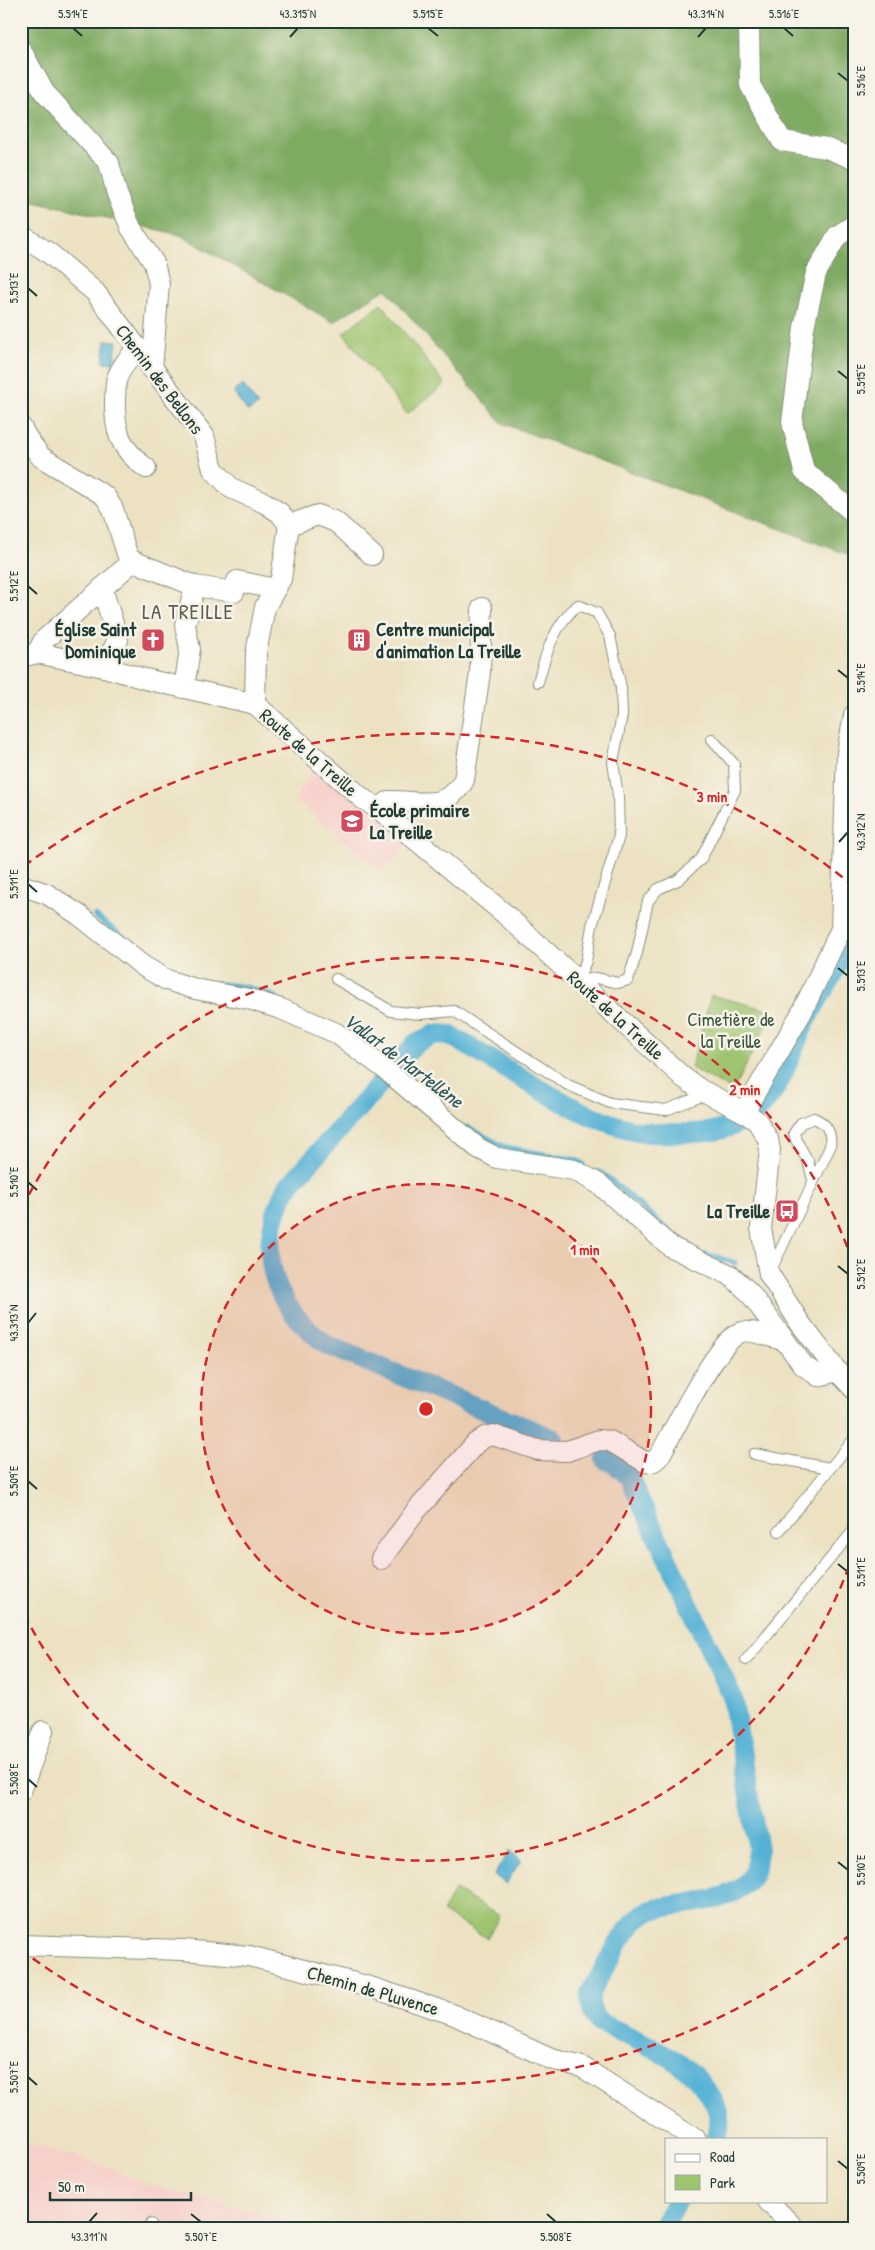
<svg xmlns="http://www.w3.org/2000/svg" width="875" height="2250" font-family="'Patrick Hand',sans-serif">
  <rect width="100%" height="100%" fill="#f7f3e8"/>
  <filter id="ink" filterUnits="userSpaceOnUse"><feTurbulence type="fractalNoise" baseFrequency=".02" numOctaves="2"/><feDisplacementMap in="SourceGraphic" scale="10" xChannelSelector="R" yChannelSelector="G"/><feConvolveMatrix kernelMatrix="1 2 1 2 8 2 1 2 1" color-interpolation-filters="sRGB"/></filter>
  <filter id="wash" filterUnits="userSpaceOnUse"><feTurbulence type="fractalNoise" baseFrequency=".0096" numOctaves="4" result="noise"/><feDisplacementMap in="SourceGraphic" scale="20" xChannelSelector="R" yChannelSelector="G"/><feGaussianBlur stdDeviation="1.12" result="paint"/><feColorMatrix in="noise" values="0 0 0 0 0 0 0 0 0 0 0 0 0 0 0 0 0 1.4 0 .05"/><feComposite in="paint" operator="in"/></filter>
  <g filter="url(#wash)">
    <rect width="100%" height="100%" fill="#ece2c2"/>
    <g fill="#f7d0ca">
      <polygon points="316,764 409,843 383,872 295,800"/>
      <polygon points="21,2141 108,2167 157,2187 259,2212 310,2229 21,2229"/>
    </g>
    <g fill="#9fc46f" stroke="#5f8052">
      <polygon points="381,303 445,384 407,414 343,333"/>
      <polygon points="711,995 773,1011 733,1091 691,1068"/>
      <polygon points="455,1890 500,1916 487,1938 442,1912"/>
    </g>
    <polygon fill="#7faa62" stroke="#4f744b" points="21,21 854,21 854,557 502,423 386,289 333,322 180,235 21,198"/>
    <g fill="#57b2d5" stroke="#3b7884">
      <polygon points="106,340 117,341 114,363 103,362"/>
      <polygon points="243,385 258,405 248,412 233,392"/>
      <polygon points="509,1851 521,1860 506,1884 494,1875"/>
    </g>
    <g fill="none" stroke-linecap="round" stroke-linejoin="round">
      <g stroke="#57b2d5" stroke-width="5.5">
        <polyline points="95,916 168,970"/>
        <polyline points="215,983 247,987 276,997"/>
        <polyline points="467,1127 504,1147 576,1160 583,1164"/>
        <polyline points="598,1172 607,1177 676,1237 690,1246"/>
        <polyline points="707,1254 735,1263"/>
      </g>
      <g stroke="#57b2d5" stroke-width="20">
        <path d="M554 1439 327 1345C271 1304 254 1251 287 1188L416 1043 435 1034 449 1035C506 1066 570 1115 633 1130 651 1135 672 1133 690 1133 717 1133 743 1127 762 1106 781 1086 791 1054 802 1029 817 997 852 951 854 916"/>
        <path d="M606 1460 615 1464 629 1477 732 1696 758 1849C757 1858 757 1867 752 1875 738 1901 698 1901 673 1906 663 1907 651 1909 643 1914 624 1927 603 1972 590 1993 589 2006 591 2014 601 2023 625 2035 651 2045 674 2060 697 2075 731 2109 715 2139"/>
        <polyline points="660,2229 677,2201"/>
      </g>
    </g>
  </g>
  <g filter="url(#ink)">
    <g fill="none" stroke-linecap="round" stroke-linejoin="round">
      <g stroke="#86907b" stroke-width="12">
        <g id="lane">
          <path d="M538 682C546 653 554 625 578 605L597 613 610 636 621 688 622 715 613 762 618 796 619 836 592 926 586 961 578 981"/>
          <polyline points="336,979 391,1011 420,1014 454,1011 568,1085 610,1103 666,1110 707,1094"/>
          <polyline points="578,981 597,978 618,983 628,980 637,953 648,901 658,889 678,880 701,859 735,790 734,764 712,739"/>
          <path d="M771 1270 830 1147C832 1133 828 1124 814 1118L801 1123 794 1133 796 1140 808 1161 813 1180"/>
          <polyline points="754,1454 830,1468"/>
          <polyline points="779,1531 854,1439"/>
          <polyline points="746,1660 854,1530"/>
          <polyline points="149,2229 151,2224"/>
        </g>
      </g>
      <g stroke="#86907b" stroke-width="22">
        <g id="street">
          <polyline points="749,21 750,85 782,141 826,148 854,159"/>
          <polyline points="21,50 44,92 109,163 117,194 131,228 154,263 159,284 152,369"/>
          <polyline points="854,225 837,236 816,273 804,327 792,422 804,471 854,513"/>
          <polyline points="21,235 49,253 95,292 204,436 213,469 231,488 265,503 280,513 289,525"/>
          <path d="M137 349C129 358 121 367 117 378 115 383 116 391 115 397 114 430 119 448 146 468"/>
          <polyline points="21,427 27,438 41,457 105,496 113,509 128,557 133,561 44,640 37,653"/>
          <polyline points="289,525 318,515 336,522 372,555"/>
          <polyline points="133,561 195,586 185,625 190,649 184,688"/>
          <polyline points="195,586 234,592 237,581 275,589"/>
          <polyline points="102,588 118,640 104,667"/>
          <polyline points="21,657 37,653 104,667 145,679 255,704 363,799 379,809 506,915 684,1078 701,1090 744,1112 757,1121 768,1139 770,1150 761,1228 769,1274 800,1323 837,1371 854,1389"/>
          <polyline points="255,704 256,653 265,607 281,579 289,525"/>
          <path d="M379 809 389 801C420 800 445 813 464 780L480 673 482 608"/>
          <polyline points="21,885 47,894 79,915 143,966 167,980 195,989 249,999 281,1009 336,1033 385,1069 478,1148 497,1158 574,1170 599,1184 671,1247 730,1275 749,1292 803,1365 818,1376 837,1371"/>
          <polyline points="744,1112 802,1012 841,929 847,753 854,715"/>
          <path d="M381 1559 416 1511 476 1443 485 1437 493 1435 538 1450 567 1451 599 1440 610 1441 645 1462C653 1463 655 1461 660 1455 674 1430 716 1344 739 1333 748 1328 773 1338 783 1340"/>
          <polyline points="21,1791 43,1731"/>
          <polyline points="21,1945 183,1950 249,1956 370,1987 452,2014 551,2059 582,2067 695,2139"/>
          <polyline points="768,2201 795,2229"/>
        </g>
      </g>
      <use href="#lane" stroke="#fff" stroke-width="10"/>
      <use href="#street" stroke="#fff" stroke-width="20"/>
    </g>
  </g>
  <path fill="none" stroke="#1f3d34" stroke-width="2" d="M73 28 82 36M428 28 438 36M784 28 793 36M290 37 298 28M698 37 706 28M838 73 848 81M28 288 37 296M838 371 848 379M28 586 37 594M838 670 848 678M839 842 848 832M28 884 37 892M838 968 848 976M28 1182 37 1190M838 1266 848 1274M28 1323 36 1313M28 1481 37 1489M838 1564 848 1572M28 1779 37 1787M838 1862 848 1870M28 2077 37 2085M838 2161 848 2169M191 2214 201 2222M547 2214 556 2222M89 2222 97 2213"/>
  <circle cx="426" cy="1409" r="225" fill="#d62828" fill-opacity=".12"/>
  <g fill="none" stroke="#d62828" stroke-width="2.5" stroke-dasharray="9 6">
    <circle cx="426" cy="1409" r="225"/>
    <path d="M854 1552A451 451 0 0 1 22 1610M22 1208A451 451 0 0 1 854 1266"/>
    <path d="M851 1934A676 676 0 0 1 24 1952M24 866A676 676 0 0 1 851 884"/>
  </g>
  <defs>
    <g id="church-square" transform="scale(1.25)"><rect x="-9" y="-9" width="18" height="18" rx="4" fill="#d1495b" stroke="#f7f3e8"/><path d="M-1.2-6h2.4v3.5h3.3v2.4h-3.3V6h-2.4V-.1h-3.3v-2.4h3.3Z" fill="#fff"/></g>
    <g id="building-square" transform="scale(1.25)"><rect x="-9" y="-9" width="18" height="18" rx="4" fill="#d1495b" stroke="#f7f3e8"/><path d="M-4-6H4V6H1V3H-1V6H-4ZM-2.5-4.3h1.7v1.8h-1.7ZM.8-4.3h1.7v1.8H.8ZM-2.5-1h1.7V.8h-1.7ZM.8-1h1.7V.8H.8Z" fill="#fff"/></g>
    <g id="school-square" transform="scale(1.25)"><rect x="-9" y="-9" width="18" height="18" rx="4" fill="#d1495b" stroke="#f7f3e8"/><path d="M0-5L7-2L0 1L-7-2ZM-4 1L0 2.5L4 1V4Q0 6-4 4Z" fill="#fff"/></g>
    <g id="bus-square" transform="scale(1.25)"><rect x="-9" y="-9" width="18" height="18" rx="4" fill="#d1495b" stroke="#f7f3e8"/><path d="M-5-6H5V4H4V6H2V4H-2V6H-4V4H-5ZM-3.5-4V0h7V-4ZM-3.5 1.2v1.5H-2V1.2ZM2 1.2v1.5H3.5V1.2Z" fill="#fff"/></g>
  </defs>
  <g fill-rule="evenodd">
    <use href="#church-square" x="153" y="640"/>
    <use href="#building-square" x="359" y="640"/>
    <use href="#school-square" x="352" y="821"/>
    <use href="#bus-square" x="787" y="1211"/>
  </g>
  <g text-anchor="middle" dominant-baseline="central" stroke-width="5" stroke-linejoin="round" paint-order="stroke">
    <g font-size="19" fill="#1f3d34" stroke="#f7f3e8">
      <text transform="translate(160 379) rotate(53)">Chemin des Bellons</text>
      <text transform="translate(309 752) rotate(41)">Route de la Treille</text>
      <text transform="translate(616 1015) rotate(42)">Route de la Treille</text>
      <text transform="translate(373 1990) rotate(16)">Chemin de Pluvence</text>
    </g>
    <g font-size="19" font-weight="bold" fill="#1f3d34" stroke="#f7f3e8" text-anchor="end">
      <text x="136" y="629">Église Saint<tspan x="136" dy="22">Dominique</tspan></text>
      <text x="376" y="629" text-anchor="start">Centre municipal<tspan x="376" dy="22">d'animation La Treille</tspan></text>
      <text x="370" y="810" text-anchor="start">École primaire<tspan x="370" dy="22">La Treille</tspan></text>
      <text x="770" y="1211">La Treille</text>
    </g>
    <g font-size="19" fill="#395840" stroke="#f7f3e8">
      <text x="731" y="1019">Cimetière de<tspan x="731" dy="22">la Treille</tspan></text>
    </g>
    <g font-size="20" font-style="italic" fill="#2d5a5c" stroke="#f7f3e8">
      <text transform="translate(404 1060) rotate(37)">Vallat de Martellène</text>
    </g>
    <g font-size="21" letter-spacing="1" fill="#5c5e53" stroke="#f7f3e8">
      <text x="188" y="611">LA TREILLE</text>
    </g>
  </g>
  <circle cx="426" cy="1409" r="8" fill="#d62828" stroke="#f7f3e8" stroke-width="2.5"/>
  <g font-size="15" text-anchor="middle" font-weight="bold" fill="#d62828" stroke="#f7f3e8" stroke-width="5" stroke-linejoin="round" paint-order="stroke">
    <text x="712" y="802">3 min</text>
    <text x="745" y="1095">2 min</text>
    <text x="585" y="1255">1 min</text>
  </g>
  <rect width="875" height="2250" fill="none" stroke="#f7f3e8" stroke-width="55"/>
  <rect x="665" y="2138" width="162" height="65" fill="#f7f3e8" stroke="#a1aaa0"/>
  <rect x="675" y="2154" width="25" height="8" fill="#ffffff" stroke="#a1aaa0"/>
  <text x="710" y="2162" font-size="15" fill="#1f3d34">Road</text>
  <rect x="675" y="2175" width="25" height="15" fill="#9fc46f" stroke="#a1aaa0"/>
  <text x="710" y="2188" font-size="15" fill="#1f3d34">Park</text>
  <path d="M50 2192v8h141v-8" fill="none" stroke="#1f3d34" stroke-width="2.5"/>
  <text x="58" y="2192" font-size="15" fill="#1f3d34" stroke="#f7f3e8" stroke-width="4" paint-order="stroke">50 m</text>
  <rect x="28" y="28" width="820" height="2194" fill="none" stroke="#1f3d34" stroke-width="2"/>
  <g font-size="12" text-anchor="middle" fill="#1f3d34">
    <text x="73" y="18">5.514°E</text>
    <text x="298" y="18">43.315°N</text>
    <text x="428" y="18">5.515°E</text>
    <text x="706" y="18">43.314°N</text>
    <text x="784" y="18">5.516°E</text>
    <text transform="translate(861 81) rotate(-90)" y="4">5.516°E</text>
    <text transform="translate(14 288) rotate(-90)" y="4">5.513°E</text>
    <text transform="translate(861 379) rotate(-90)" y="4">5.515°E</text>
    <text transform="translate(14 586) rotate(-90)" y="4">5.512°E</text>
    <text transform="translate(861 678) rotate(-90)" y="4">5.514°E</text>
    <text transform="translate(861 832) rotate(-90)" y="4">43.312°N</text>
    <text transform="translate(14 884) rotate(-90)" y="4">5.511°E</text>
    <text transform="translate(861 976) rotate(-90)" y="4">5.513°E</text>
    <text transform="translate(14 1182) rotate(-90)" y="4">5.510°E</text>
    <text transform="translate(861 1274) rotate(-90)" y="4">5.512°E</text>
    <text transform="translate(14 1323) rotate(-90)" y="4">43.313°N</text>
    <text transform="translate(14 1481) rotate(-90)" y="4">5.509°E</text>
    <text transform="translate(861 1572) rotate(-90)" y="4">5.511°E</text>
    <text transform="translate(14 1779) rotate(-90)" y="4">5.508°E</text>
    <text transform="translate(861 1870) rotate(-90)" y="4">5.510°E</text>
    <text transform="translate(14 2077) rotate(-90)" y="4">5.507°E</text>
    <text transform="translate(861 2169) rotate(-90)" y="4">5.509°E</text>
    <text x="89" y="2241">43.311°N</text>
    <text x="201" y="2241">5.507°E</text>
    <text x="556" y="2241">5.508°E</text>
  </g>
</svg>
